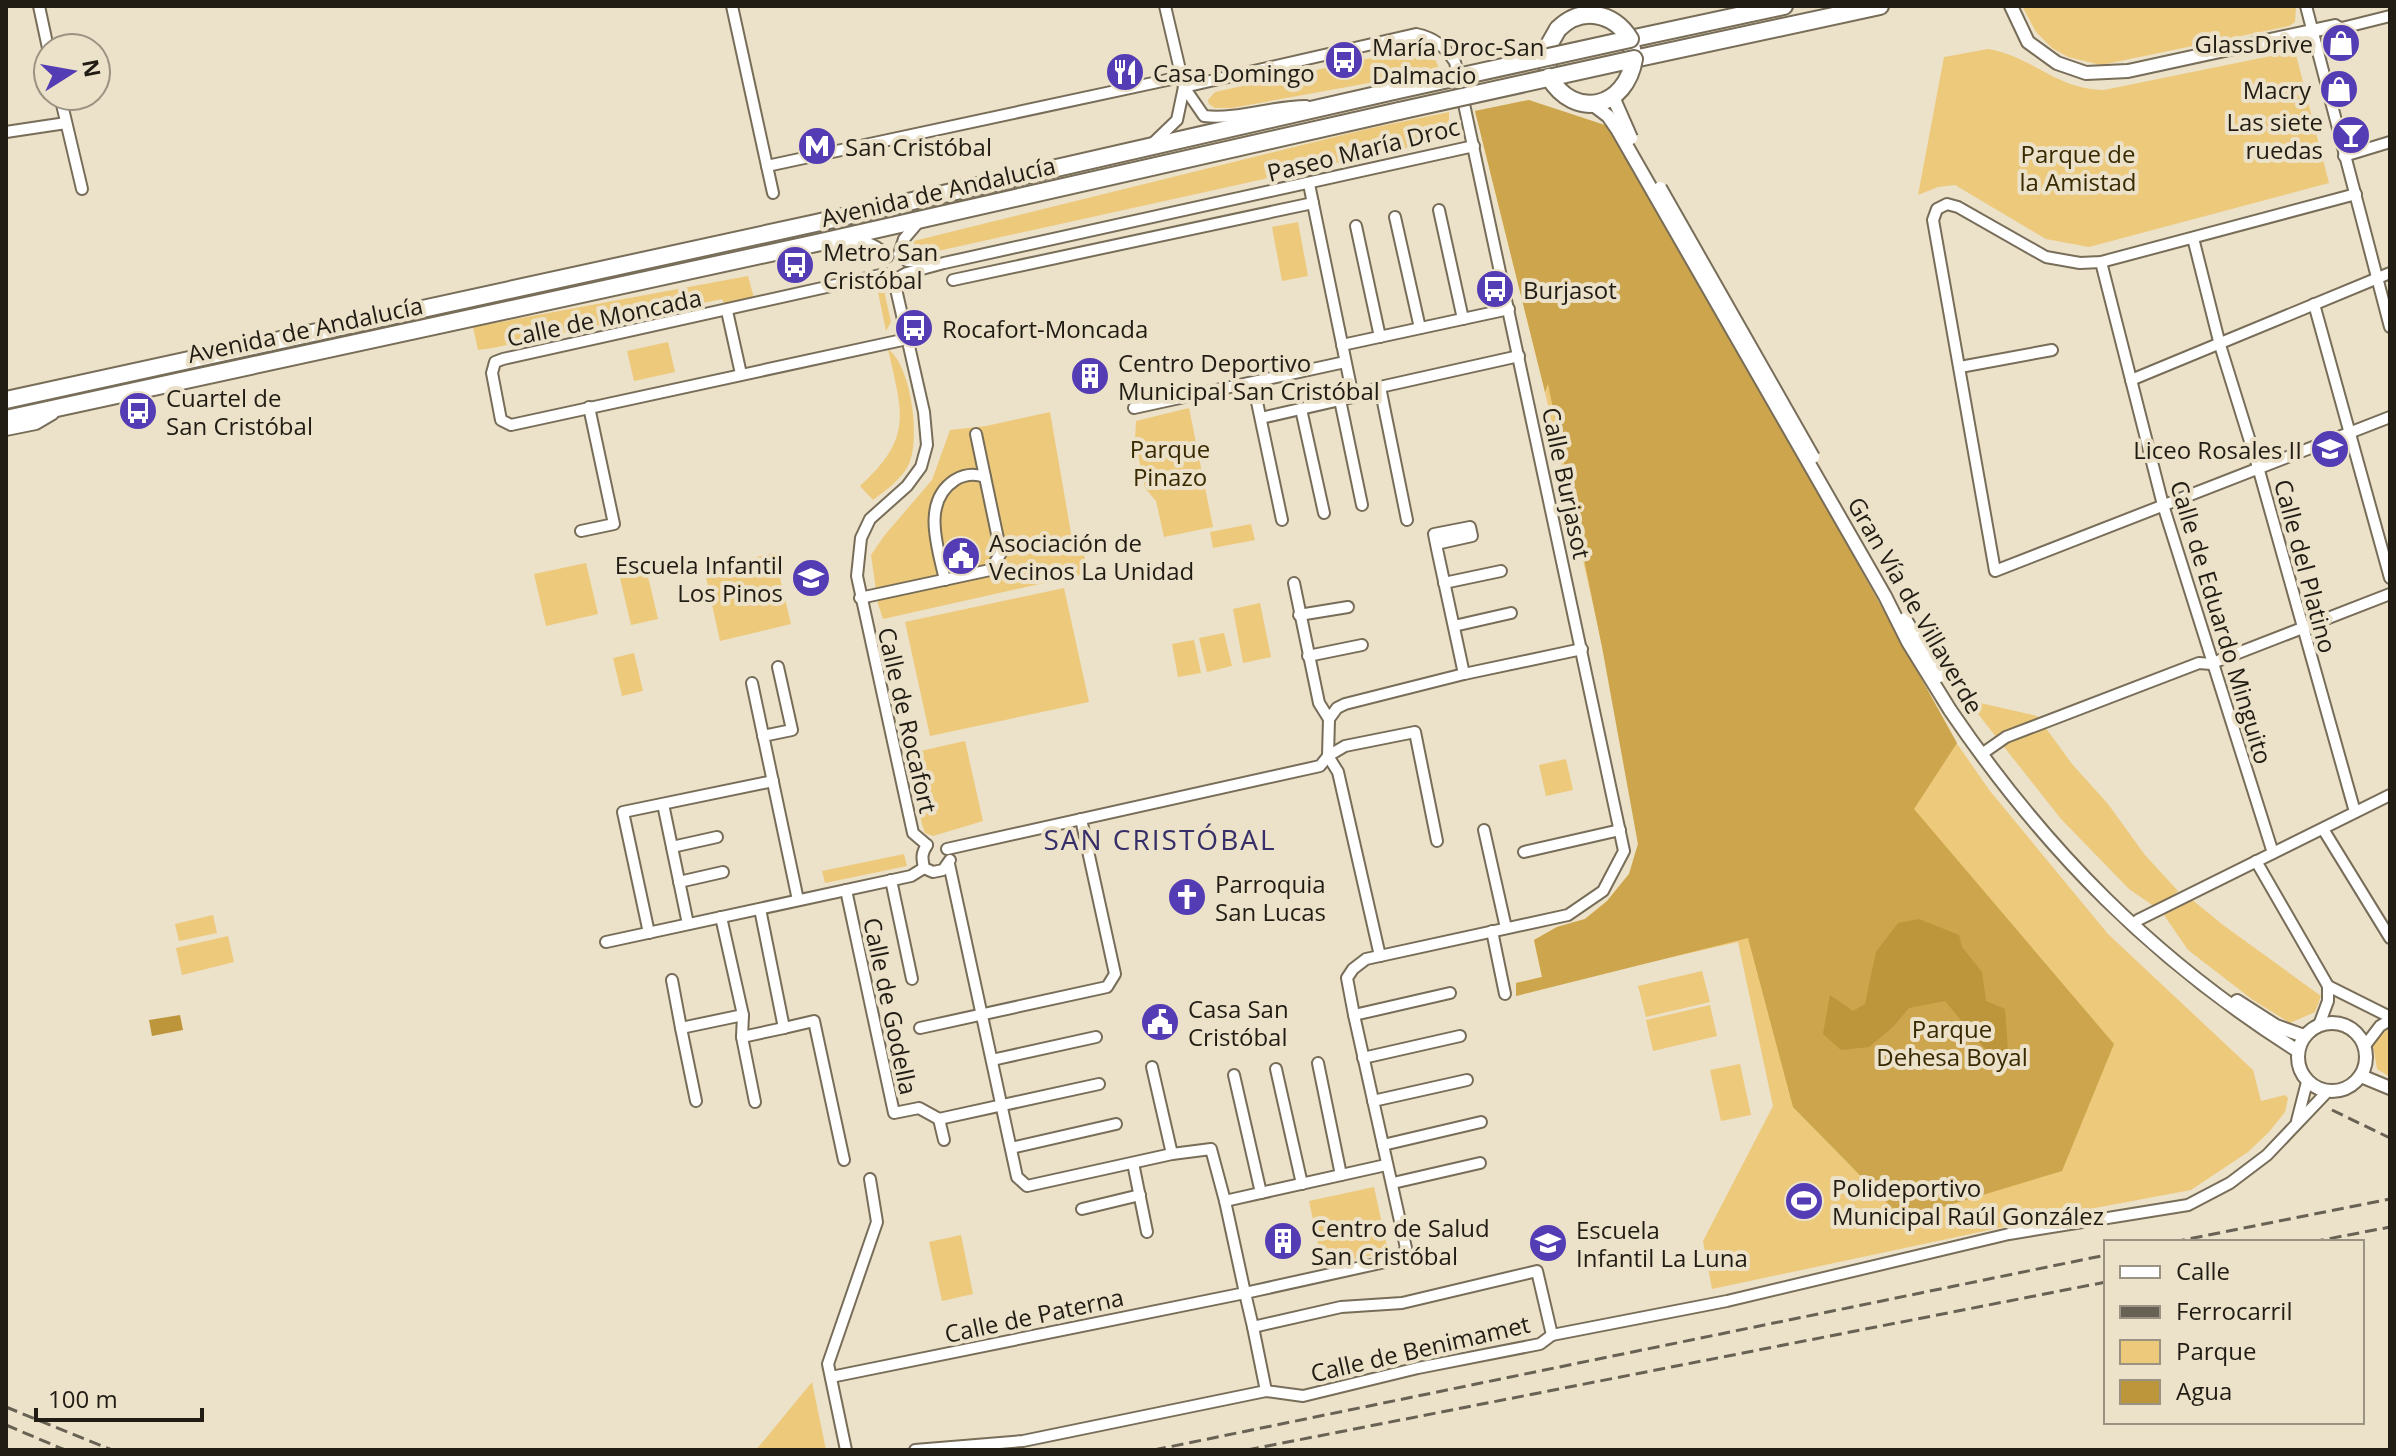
<svg xmlns="http://www.w3.org/2000/svg" width="2396" height="1456" font-family="'Open Sans',sans-serif">
  <rect width="100%" height="100%" fill="#ece1c9"/>
  <g fill="#edc97b">
    <polygon points="2022,6 2296,6 2295,22 2289,26 2101,65 2068,57 2052,48 2036,32"/>
    <polygon points="1413,49 1433,55 1440,70 1232,108 1215,108 1209,104 1208,100 1215,92"/>
    <path d="M1988 49C2034 57 2055 89 2104 90L2295 51 2329 183 2089 247 2046 239 1955 185 1938 187 1918 195 1944 57Z"/>
    <polygon points="1529,100 1564,131 1928,702 1990,791 2108,934 2253,1070 2261,1101 2285,1095 2288,1098 2285,1112 2269,1132 2248,1152 2191,1190 2079,1211 1712,1289 1703,1241 1773,1106 1738,942 1576,979 1516,996 1516,983 1542,977 1534,940 1557,927 1585,919 1607,901 1629,874 1638,844 1613,693 1545,392 1475,111"/>
    <polygon points="1449,112 1449,128 1428,143 915,256 914,241 1367,129"/>
    <polygon points="1298,222 1308,276 1282,281 1272,227"/>
    <polygon points="748,276 754,298 725,305 722,299 493,348 478,350 473,327"/>
    <polygon points="883,286 891,322 886,331 877,287"/>
    <polygon points="668,342 675,372 634,381 627,351"/>
    <path d="M888 349C911 365 921 439 909 464 902 479 886 490 873 500L860 486C914 437 902 413 888 349Z"/>
    <polygon points="1189,408 1213,527 1164,537 1156,501 1145,488 1135,440 1136,421"/>
    <polygon points="1050,412 1075,556 1084,555 1089,573 883,619 878,604 871,555 884,536 932,480 950,430 986,426"/>
    <polygon points="1251,524 1255,540 1213,548 1210,532"/>
    <polygon points="774,553 791,624 720,641 704,568"/>
    <polygon points="586,563 598,614 546,626 534,574"/>
    <polygon points="647,572 658,619 631,625 620,578"/>
    <polygon points="1064,588 1089,702 930,736 905,622"/>
    <polygon points="1260,603 1271,657 1243,663 1233,609"/>
    <polygon points="1224,633 1232,666 1207,672 1199,638"/>
    <polygon points="1194,640 1201,673 1178,677 1172,644"/>
    <polygon points="634,653 643,691 622,696 613,658"/>
    <polygon points="1967,700 2037,716 2072,764 2108,804 2145,855 2178,891 2158,909 2129,889 2061,819"/>
    <polygon points="965,741 983,821 933,836 925,833 922,824 907,754"/>
    <polygon points="1566,759 1573,790 1546,796 1539,765"/>
    <polygon points="904,854 907,866 825,883 822,871"/>
    <polygon points="2190,898 2223,925 2321,996 2315,1012 2290,1023 2253,1000 2188,950 2164,915"/>
    <polygon points="213,915 217,933 179,941 175,924"/>
    <polygon points="228,936 234,962 182,975 176,948"/>
    <polygon points="1702,971 1710,1002 1646,1017 1638,986"/>
    <polygon points="1710,1005 1717,1036 1653,1051 1646,1020"/>
    <polygon points="2389,1029 2390,1032 2390,1077 2377,1069 2372,1039"/>
    <polygon points="1740,1064 1751,1115 1721,1121 1710,1070"/>
    <polygon points="1374,1187 1388,1251 1323,1267 1309,1201"/>
    <polygon points="961,1235 973,1294 942,1301 929,1242"/>
    <polygon points="812,1382 826,1450 756,1450"/>
  </g>
  <polygon fill="#cca54c" points="1529,100 1617,129 1957,743 1914,809 2114,1044 2062,1171 1903,1219 1793,1107 1748,938 1516,996 1516,983 1542,977 1534,940 1557,927 1585,919 1607,901 1629,874 1638,844 1602,647 1548,384 1545,392 1475,111"/>
  <g fill="#bd963b">
    <polygon points="1919,919 1959,935 1962,947 1982,972 1986,1001 2005,1009 2008,1050 1990,1055 1945,1001 1909,1008 1893,1027 1869,1047 1841,1050 1823,1034 1830,995 1853,1011 1865,1004 1876,952 1898,923"/>
    <polygon points="180,1015 183,1030 152,1036 149,1020"/>
  </g>
  <g fill="none" stroke-linecap="round" stroke-linejoin="round">
    <g stroke="#776d58" stroke-width="14">
      <g id="minor">
        <polyline points="39,6 48,48"/>
        <polyline points="732,6 767,166 1181,77"/>
        <path d="M1165 6 1184 87 1204 116C1238 120 1272 106 1306 106"/>
        <polyline points="2306,6 2390,327"/>
        <polyline points="2335,26 2342,28 2390,16"/>
        <path d="M1184 87 1416 34C1435 38 1444 46 1455 62L1624 851 1603 891 1568 915 1366 959 1353 969 1347 978 1354 1015 1406 1248 1401 1257 1394 1260 1245 1293 1253 1327"/>
        <polyline points="60,96 82,189"/>
        <polyline points="6,132 66,123"/>
        <polyline points="1151,145 1177,120 1184,87"/>
        <polyline points="2344,156 2390,142"/>
        <polyline points="767,166 773,193"/>
        <polyline points="1309,184 1353,397"/>
        <polyline points="2356,194 2101,262 2080,263 2046,257 1958,207 1947,204 1937,209 1933,220 1995,571 2390,417"/>
        <polyline points="1439,210 1463,319"/>
        <polyline points="1395,217 1420,328"/>
        <polyline points="1356,226 1380,337"/>
        <polyline points="2193,238 2220,345 2258,467 2355,812"/>
        <path d="M847 241C864 240 877 244 887 257"/>
        <polyline points="899,254 904,239 921,219"/>
        <polyline points="907,261 934,263"/>
        <polyline points="2101,262 2163,505 2273,853"/>
        <polyline points="885,274 503,359 495,362 492,373 501,420 511,425 907,339"/>
        <polyline points="894,280 924,412 927,445 921,467 907,486 870,519 861,538 857,576 913,833 927,845"/>
        <polyline points="894,280 907,273 944,263 1474,146"/>
        <polyline points="953,280 1313,203"/>
        <polyline points="2314,304 2390,578"/>
        <polyline points="727,311 741,374"/>
        <polyline points="1342,345 1509,309"/>
        <polyline points="1960,367 2052,350"/>
        <polyline points="2131,380 2390,273"/>
        <polyline points="1253,383 1282,520"/>
        <polyline points="1380,387 1407,520"/>
        <polyline points="1340,400 1362,505"/>
        <polyline points="1134,408 1345,362"/>
        <polyline points="1301,409 1324,513"/>
        <polyline points="1261,418 1353,397 1380,387 1519,356"/>
        <polyline points="6,430 36,424 53,414"/>
        <polyline points="581,531 614,524 589,407"/>
        <polyline points="1436,544 1472,536 1470,527 1434,534 1437,549 1464,674"/>
        <path d="M945 580C938 548 921 502 955 480 965 474 974 473 985 477"/>
        <polyline points="1444,583 1501,571"/>
        <polyline points="860,598 990,570 1001,553 976,434"/>
        <polyline points="1299,615 1348,607"/>
        <polyline points="1454,626 1511,613"/>
        <polyline points="1308,656 1362,645"/>
        <polyline points="752,683 798,900"/>
        <polyline points="1329,719 1337,708 1345,704 1464,674 1582,649"/>
        <polyline points="763,736 792,730 778,667"/>
        <polyline points="1986,751 2006,737 2199,663 2211,664 2220,660 2390,594"/>
        <polyline points="1328,756 1338,772 1380,956"/>
        <polyline points="1328,756 1345,746 1415,732 1437,841"/>
        <polyline points="663,804 688,924"/>
        <polyline points="2323,829 2390,938"/>
        <polyline points="1484,830 1506,928"/>
        <path d="M927 845C921 854 922 858 924 868L933 872 943 870 950 860"/>
        <polyline points="672,847 717,837"/>
        <polyline points="947,849 1320,766 1328,756 1329,719 1319,703 1294,583"/>
        <polyline points="1524,852 1620,830"/>
        <polyline points="2256,861 2328,986 2390,1017"/>
        <polyline points="891,880 912,979"/>
        <polyline points="679,882 723,872"/>
        <polyline points="846,890 894,1113 919,1108 939,1119 1099,1084"/>
        <polyline points="760,909 784,1028 814,1021 844,1160"/>
        <polyline points="721,917 743,1015 742,1037"/>
        <polyline points="2138,920 2390,795"/>
        <polyline points="1492,931 1505,994"/>
        <polyline points="649,933 623,812 773,781"/>
        <polyline points="606,942 911,876 924,868"/>
        <polyline points="672,980 681,1028"/>
        <polyline points="1354,1015 1450,993"/>
        <polyline points="2319,1025 2328,1001 2328,986"/>
        <polyline points="920,1028 1107,987 1115,974 1081,819"/>
        <polyline points="2364,1047 2380,1026 2390,1020"/>
        <polyline points="1363,1058 1460,1036"/>
        <polyline points="992,1060 1096,1037"/>
        <polyline points="1318,1063 1341,1175"/>
        <polyline points="1152,1067 1172,1154"/>
        <polyline points="1276,1069 1302,1184"/>
        <polyline points="1234,1075 1261,1193"/>
        <polyline points="696,1101 681,1028 743,1015"/>
        <polyline points="1373,1101 1467,1080"/>
        <polyline points="755,1102 742,1037 784,1028"/>
        <polyline points="939,1119 944,1140"/>
        <polyline points="2297,1121 2307,1082"/>
        <polyline points="1383,1145 1481,1122"/>
        <polyline points="1011,1148 1116,1124"/>
        <polyline points="1133,1163 1147,1232"/>
        <polyline points="1393,1183 1480,1163"/>
        <polyline points="1225,1201 1386,1165"/>
        <polyline points="1082,1209 1140,1195"/>
        <polyline points="1552,1335 1727,1301 2009,1234 2188,1205 2230,1183 2267,1155 2327,1092"/>
        <polyline points="831,1377 1245,1293 1225,1201 1211,1149 1172,1154 1027,1186 1017,1177 949,864"/>
        <polyline points="846,1450 828,1364 877,1222 870,1179"/>
        <polyline points="915,1450 1023,1441 1266,1391 1303,1396 1418,1368 1540,1344 1552,1335 1537,1271 1402,1303 1341,1307 1253,1327 1266,1391"/>
      </g>
    </g>
    <g stroke="#776d58" stroke-width="16">
      <g id="tertiary">
        <polyline points="2011,6 2028,42 2057,63 2086,73 2128,71 2335,26"/>
        <path d="M1950 710C2046 851 2153 959 2298 1051"/>
        <polyline points="2237,1001 2276,1026 2304,1036"/>
        <circle cx="2332" cy="1057" r="34"/>
        <polyline points="2361,1076 2390,1088"/>
      </g>
    </g>
    <g stroke="#776d58" stroke-width="20">
      <g id="primary">
        <polyline points="1784,6 1630,39 1634,59 1880,6"/>
        <polyline points="1549,77 1546,50 1558,29"/>
        <polyline points="6,400 816,223 1394,91"/>
        <polyline points="6,419 821,242 1399,111"/>
      </g>
    </g>
    <use href="#minor" stroke="#fff" stroke-width="10"/>
    <use href="#tertiary" stroke="#fff" stroke-width="12"/>
    <use href="#primary" stroke="#fff" stroke-width="16"/>
    <g stroke="#686254" stroke-width="3" stroke-dasharray="12 6" stroke-linecap="butt">
      <polyline points="2332,1110 2390,1138"/>
      <polyline points="2173,1242 2390,1199"/>
      <polyline points="2312,1242 2390,1227"/>
      <polyline points="6,1407 112,1450"/>
      <polyline points="6,1425 65,1450"/>
      <polyline points="1154,1450 2106,1255"/>
      <polyline points="1247,1450 2106,1282"/>
    </g>
    <g stroke="#776d58" stroke-width="16" stroke-linecap="butt">
      <g id="tertiary-bridge">
        <polyline points="1613,97 1631,138"/>
        <polyline points="1592,104 1608,116 1617,129 1885,596 1908,642 1950,710"/>
        <polyline points="1660,188 1813,457"/>
        <polyline points="1905,619 1939,676"/>
      </g>
    </g>
    <g stroke="#776d58" stroke-width="20" stroke-linecap="butt">
      <g id="primary-bridge">
        <path d="M1394 91 1630 39C1613 12 1581 6 1558 29"/>
        <path d="M1399 111 1634 59C1626 108 1575 121 1549 77"/>
      </g>
    </g>
    <use href="#tertiary-bridge" stroke="#fff" stroke-width="12"/>
    <use href="#primary-bridge" stroke="#fff" stroke-width="16"/>
  </g>
  <defs>
    <g id="shop-disc" transform="scale(2)"><circle r="9.5" fill="#543cb4" stroke="#ece1c9"/><path d="M-5-2.5h2.3a2.7 3.5 0 0 1 5.4 0H5L5.5 6h-11ZM-1.5-2.5h3a1.5 2.3 0 0 0-3 0Z" fill="#fff"/></g>
    <g id="bus-disc" transform="scale(2)"><circle r="9.5" fill="#543cb4" stroke="#ece1c9"/><path d="M-5-6H5V4H4V6H2V4H-2V6H-4V4H-5ZM-3.5-4V0h7V-4ZM-3.5 1.2v1.5H-2V1.2ZM2 1.2v1.5H3.5V1.2Z" fill="#fff"/></g>
    <g id="restaurant-disc" transform="scale(2)"><circle r="9.5" fill="#543cb4" stroke="#ece1c9"/><path d="M-5-6h1v4h1v-4h1v4h1v-4h1v5L-1.5 .5V6h-2V.5L-5-1ZM5-6V6H3V1.5H1.5Q1.5-4 5-6Z" fill="#fff"/></g>
    <g id="bar-disc" transform="scale(2)"><circle r="9.5" fill="#543cb4" stroke="#ece1c9"/><path d="M-6-5H6L.8 .8V4.5H3.5V6h-7V4.5H-.8V.8Z" fill="#fff"/></g>
    <g id="metro-disc" transform="scale(2)"><circle r="9.5" fill="#543cb4" stroke="#ece1c9"/><path d="M-5.5 5V-5H-3L0 0L3-5H5.5V5H3V-.5L0 4L-3-.5V5Z" fill="#fff"/></g>
    <g id="building-disc" transform="scale(2)"><circle r="9.5" fill="#543cb4" stroke="#ece1c9"/><path d="M-4-6H4V6H1V3H-1V6H-4ZM-2.5-4.3h1.7v1.8h-1.7ZM.8-4.3h1.7v1.8H.8ZM-2.5-1h1.7V.8h-1.7ZM.8-1h1.7V.8H.8Z" fill="#fff"/></g>
    <g id="school-disc" transform="scale(2)"><circle r="9.5" fill="#543cb4" stroke="#ece1c9"/><path d="M0-5L7-2L0 1L-7-2ZM-4 1L0 2.5L4 1V4Q0 6-4 4Z" fill="#fff"/></g>
    <g id="civic-disc" transform="scale(2)"><circle r="9.5" fill="#543cb4" stroke="#ece1c9"/><path d="M-.6-6.5H3V-4.5H.6V-3L4-1V1h2V6H-6V1h2V-1L-.6-3ZM-1.2 2.5V6h2.4V2.5Z" fill="#fff"/></g>
    <g id="church-disc" transform="scale(2)"><circle r="9.5" fill="#543cb4" stroke="#ece1c9"/><path d="M-1.2-6h2.4v3.5h3.3v2.4h-3.3V6h-2.4V-.1h-3.3v-2.4h3.3Z" fill="#fff"/></g>
    <g id="stadium-disc" transform="scale(2)"><circle r="9.5" fill="#543cb4" stroke="#ece1c9"/><path d="M0-5a6.5 5 0 1 0 0 10a6.5 5 0 1 0 0-10ZM-3.5-1.8h7v3.6h-7Z" fill="#fff"/></g>
  </defs>
  <g fill-rule="evenodd">
    <use href="#shop-disc" x="2341" y="43"/>
    <use href="#bus-disc" x="1344" y="60"/>
    <use href="#restaurant-disc" x="1125" y="72"/>
    <use href="#shop-disc" x="2339" y="89"/>
    <use href="#bar-disc" x="2351" y="135"/>
    <use href="#metro-disc" x="817" y="146"/>
    <use href="#bus-disc" x="795" y="265"/>
    <use href="#bus-disc" x="1495" y="289"/>
    <use href="#bus-disc" x="914" y="328"/>
    <use href="#building-disc" x="1090" y="376"/>
    <use href="#bus-disc" x="138" y="411"/>
    <use href="#school-disc" x="2330" y="449"/>
    <use href="#civic-disc" x="961" y="556"/>
    <use href="#school-disc" x="811" y="578"/>
    <use href="#church-disc" x="1187" y="897"/>
    <use href="#civic-disc" x="1160" y="1022"/>
    <use href="#stadium-disc" x="1804" y="1201"/>
    <use href="#building-disc" x="1283" y="1241"/>
    <use href="#school-disc" x="1548" y="1243"/>
  </g>
  <g text-anchor="middle" dominant-baseline="central" stroke-width="8" stroke-linejoin="round" paint-order="stroke">
    <g font-size="24" fill="#211d14" stroke="#ece1c9" text-anchor="start">
      <text x="2313" y="43" text-anchor="end">GlassDrive</text>
      <text x="1372" y="46">María Droc-San<tspan x="1372" dy="28">Dalmacio</tspan></text>
      <text x="1153" y="72">Casa Domingo</text>
      <text x="2311" y="89" text-anchor="end">Macry</text>
      <text x="2323" y="121" text-anchor="end">Las siete<tspan x="2323" dy="28">ruedas</tspan></text>
      <text x="845" y="146">San Cristóbal</text>
      <text x="823" y="251">Metro San<tspan x="823" dy="28">Cristóbal</tspan></text>
      <text x="1523" y="289">Burjasot</text>
      <text x="942" y="328">Rocafort-Moncada</text>
      <text x="1118" y="362">Centro Deportivo<tspan x="1118" dy="28">Municipal San Cristóbal</tspan></text>
      <text x="166" y="397">Cuartel de<tspan x="166" dy="28">San Cristóbal</tspan></text>
      <text x="2302" y="449" text-anchor="end">Liceo Rosales II</text>
      <text x="989" y="542">Asociación de<tspan x="989" dy="28">Vecinos La Unidad</tspan></text>
      <text x="783" y="564" text-anchor="end">Escuela Infantil<tspan x="783" dy="28">Los Pinos</tspan></text>
      <text x="1215" y="883">Parroquia<tspan x="1215" dy="28">San Lucas</tspan></text>
      <text x="1188" y="1008">Casa San<tspan x="1188" dy="28">Cristóbal</tspan></text>
      <text x="1832" y="1187">Polideportivo<tspan x="1832" dy="28">Municipal Raúl González</tspan></text>
      <text x="1311" y="1227">Centro de Salud<tspan x="1311" dy="28">San Cristóbal</tspan></text>
      <text x="1576" y="1229">Escuela<tspan x="1576" dy="28">Infantil La Luna</tspan></text>
    </g>
    <g font-size="24" fill="#211d14" stroke="#ece1c9">
      <text transform="translate(1363 149) rotate(-14)">Paseo María Droc</text>
      <text transform="translate(938 191) rotate(-13)">Avenida de Andalucía</text>
      <text transform="translate(604 317) rotate(-12)">Calle de Moncada</text>
      <text transform="translate(305 329) rotate(-12)">Avenida de Andalucía</text>
      <text transform="translate(1567 483) rotate(78)">Calle Burjasot</text>
      <text transform="translate(2306 566) rotate(75)">Calle del Platino</text>
      <text transform="translate(1916 605) rotate(60)">Gran Vía de Villaverde</text>
      <text transform="translate(2222 622) rotate(73)">Calle de Eduardo Minguito</text>
      <text transform="translate(908 720) rotate(77)">Calle de Rocafort</text>
      <text transform="translate(891 1006) rotate(78)">Calle de Godella</text>
      <text transform="translate(1034 1315) rotate(-12)">Calle de Paterna</text>
      <text transform="translate(1420 1348) rotate(-13)">Calle de Benimamet</text>
    </g>
    <g font-size="24" fill="#382901" stroke="#ece1c9">
      <text x="2078" y="153">Parque de<tspan x="2078" dy="28">la Amistad</tspan></text>
      <text x="1170" y="448">Parque<tspan x="1170" dy="28">Pinazo</tspan></text>
      <text x="1952" y="1028">Parque<tspan x="1952" dy="28">Dehesa Boyal</tspan></text>
    </g>
    <g font-size="28" letter-spacing="2" fill="#362e69" stroke="#ece1c9">
      <text x="1160" y="839">SAN CRISTÓBAL</text>
    </g>
  </g>
  <rect width="2396" height="1456" fill="none" stroke="#211d14" stroke-width="16"/>
  <rect x="2104" y="1240" width="260" height="184" fill="#ece1c9" stroke="#9b9381" stroke-width="2"/>
  <rect x="2120" y="1266" width="40" height="12" fill="#ffffff" stroke="#9b9381" stroke-width="2"/>
  <text x="2176" y="1280" font-size="24" fill="#211d14">Calle</text>
  <rect x="2120" y="1306" width="40" height="12" fill="#686254" stroke="#9b9381" stroke-width="2"/>
  <text x="2176" y="1320" font-size="24" fill="#211d14">Ferrocarril</text>
  <rect x="2120" y="1340" width="40" height="24" fill="#edc97b" stroke="#9b9381" stroke-width="2"/>
  <text x="2176" y="1360" font-size="24" fill="#211d14">Parque</text>
  <rect x="2120" y="1380" width="40" height="24" fill="#bd963b" stroke="#9b9381" stroke-width="2"/>
  <text x="2176" y="1400" font-size="24" fill="#211d14">Agua</text>
  <g transform="translate(72 72) rotate(79)"><circle r="38" fill="#ece1c9" stroke="#9b9381" stroke-width="2"/>
  <path d="M0-6L14 30L0 20L-14 30Z" fill="#543cb4"/>
  <text y="-12" font-size="22" font-weight="bold" text-anchor="middle" fill="#211d14">N</text>
  </g>
  <path d="M36 1408v12h166v-12" fill="none" stroke="#211d14" stroke-width="4"/>
  <text x="48" y="1408" font-size="24" fill="#211d14" stroke="#ece1c9" stroke-width="6" paint-order="stroke">100 m</text>
</svg>
